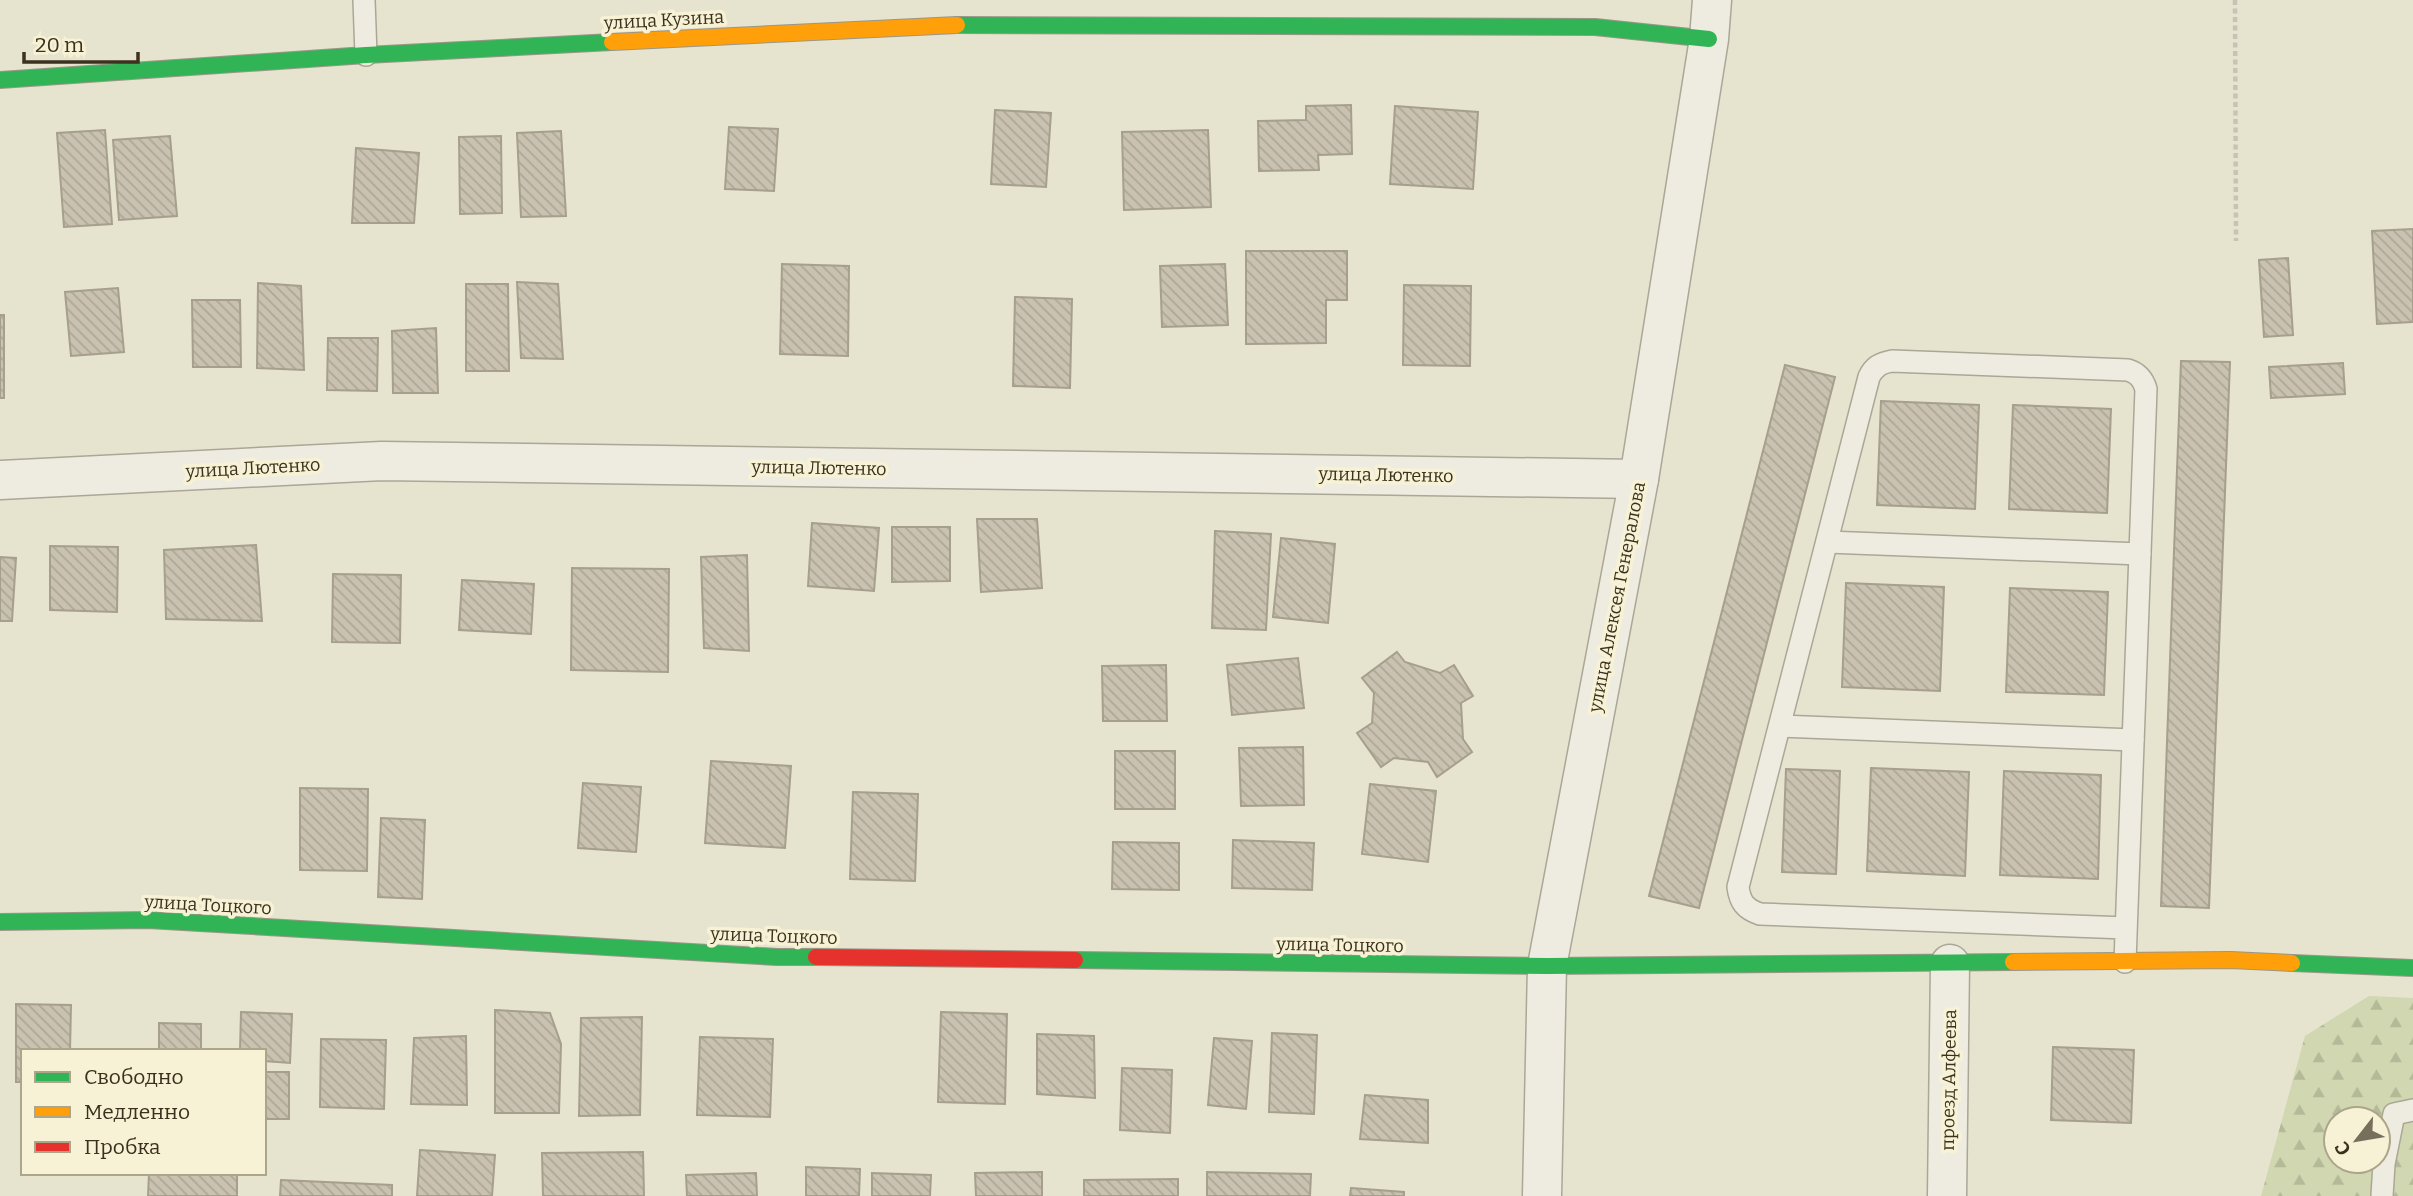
<svg xmlns="http://www.w3.org/2000/svg" width="2413" height="1196" font-family="Bitter,serif">
  <defs>
    <pattern id="forest-firs" width="22" height="20" patternUnits="userSpaceOnUse" patternTransform="scale(1.75)"><rect width="22" height="20" fill="#d1d7b1"/><path d="M5 1l3.5 6h-7zM16 11l3.5 6h-7z" fill="#b4b998"/></pattern>
    <pattern id="building-back-hatch" width="6" height="6" patternUnits="userSpaceOnUse" patternTransform="scale(1.75)"><rect width="6" height="6" fill="#cac2b0"/><path d="M-1 5l2 2M0 0l6 6M5-1l2 2" fill="none" stroke="#aea797"/></pattern>
  </defs>
  <rect width="100%" height="100%" fill="#e6e3cf"/>
  <path fill="url(#forest-firs)" fill-rule="evenodd" d="M2369 996 2413 998V1196H2261L2305 1036ZM2336 1119H2378V1161H2336Z"/>
  <g fill="url(#building-back-hatch)" stroke="#a69f8e" stroke-width="2">
    <polygon points="1351,105 1352,154 1318,155 1319,170 1259,171 1258,121 1306,120 1306,106"/>
    <polygon points="1395,106 1478,112 1473,189 1390,184"/>
    <polygon points="995,110 1051,113 1046,187 991,184"/>
    <polygon points="729,127 778,129 774,191 725,189"/>
    <polygon points="105,130 112,224 64,227 57,133"/>
    <polygon points="1208,130 1211,207 1124,210 1122,132"/>
    <polygon points="561,131 566,216 521,217 517,133"/>
    <polygon points="170,136 177,216 119,220 113,140"/>
    <polygon points="501,136 502,213 460,214 459,137"/>
    <polygon points="356,148 419,153 414,223 352,223"/>
    <polygon points="2413,229 2413,322 2377,324 2372,231"/>
    <polygon points="1246,251 1347,251 1347,300 1326,300 1326,343 1246,344"/>
    <polygon points="2288,258 2293,335 2264,337 2259,260"/>
    <polygon points="782,264 849,266 848,356 780,354"/>
    <polygon points="1225,264 1228,325 1162,327 1160,266"/>
    <polygon points="517,282 558,284 563,359 521,358"/>
    <polygon points="258,283 301,286 304,370 257,368"/>
    <polygon points="466,284 508,284 509,371 466,371"/>
    <polygon points="1404,285 1471,286 1470,366 1403,365"/>
    <polygon points="118,288 124,352 71,356 65,292"/>
    <polygon points="1015,297 1072,299 1070,388 1013,386"/>
    <polygon points="192,300 240,300 241,367 193,367"/>
    <rect x="0" y="315" width="4" height="83"/>
    <polygon points="436,328 438,393 393,393 392,331"/>
    <polygon points="328,338 378,338 377,391 327,390"/>
    <polygon points="2181,361 2230,362 2209,908 2161,906"/>
    <polygon points="2343,363 2345,394 2271,398 2269,367"/>
    <polygon points="1785,365 1835,377 1699,908 1649,896"/>
    <polygon points="1881,401 1979,405 1975,509 1877,505"/>
    <polygon points="2013,405 2111,409 2107,513 2009,509"/>
    <polygon points="977,519 1037,519 1042,588 981,592"/>
    <polygon points="812,523 879,528 874,591 808,586"/>
    <polygon points="892,527 950,527 950,581 892,582"/>
    <polygon points="1215,531 1271,534 1266,630 1212,628"/>
    <polygon points="1281,538 1335,544 1328,623 1273,617"/>
    <polygon points="256,545 262,621 166,619 164,550"/>
    <polygon points="50,546 118,547 117,612 50,610"/>
    <polygon points="747,555 749,651 704,648 701,557"/>
    <polygon points="0,557 16,558 12,621 0,621"/>
    <polygon points="572,568 669,569 668,672 571,670"/>
    <polygon points="333,574 401,575 400,643 332,642"/>
    <polygon points="462,580 534,584 531,634 459,630"/>
    <polygon points="1846,583 1944,587 1940,691 1842,687"/>
    <polygon points="2010,588 2108,592 2104,695 2006,692"/>
    <polygon points="1397,652 1405,662 1440,673 1454,665 1473,696 1461,703 1463,739 1472,752 1437,777 1428,762 1394,758 1381,767 1357,733 1372,723 1374,693 1362,678"/>
    <polygon points="1298,658 1304,708 1232,715 1227,665"/>
    <polygon points="1166,665 1167,721 1103,721 1102,666"/>
    <polygon points="1303,747 1304,805 1241,806 1239,748"/>
    <rect x="1115" y="751" width="60" height="58"/>
    <polygon points="711,761 791,766 785,848 705,843"/>
    <polygon points="1871,768 1969,772 1965,876 1867,871"/>
    <polygon points="1786,769 1840,771 1836,874 1782,872"/>
    <polygon points="2004,771 2101,775 2098,879 2000,875"/>
    <polygon points="583,783 641,787 636,852 578,848"/>
    <polygon points="1370,784 1436,791 1428,862 1362,854"/>
    <polygon points="300,788 368,789 367,871 300,870"/>
    <polygon points="853,792 918,794 915,881 850,879"/>
    <polygon points="381,818 425,820 422,899 378,897"/>
    <polygon points="1233,840 1314,843 1312,890 1232,888"/>
    <polygon points="1113,842 1179,843 1179,890 1112,889"/>
    <polygon points="16,1004 71,1005 70,1051 23,1051 23,1082 16,1082"/>
    <polygon points="495,1010 550,1013 561,1044 559,1113 495,1113"/>
    <polygon points="241,1012 292,1014 290,1063 264,1061 264,1051 240,1051"/>
    <polygon points="941,1012 1007,1014 1005,1104 938,1102"/>
    <polygon points="642,1017 640,1115 579,1116 581,1018"/>
    <polygon points="159,1023 201,1024 201,1051 159,1051"/>
    <polygon points="1272,1033 1317,1035 1314,1114 1269,1112"/>
    <polygon points="1037,1034 1094,1036 1095,1098 1037,1094"/>
    <polygon points="466,1036 467,1105 411,1104 414,1038"/>
    <polygon points="700,1037 773,1039 770,1117 697,1115"/>
    <polygon points="1214,1038 1252,1041 1246,1109 1208,1105"/>
    <polygon points="321,1039 386,1040 384,1109 320,1107"/>
    <polygon points="2053,1047 2134,1050 2131,1123 2051,1120"/>
    <polygon points="1122,1068 1172,1070 1170,1133 1120,1130"/>
    <rect x="264" y="1072" width="25" height="47"/>
    <polygon points="1365,1095 1428,1100 1428,1143 1360,1139"/>
    <polygon points="420,1150 495,1155 492,1196 417,1196"/>
    <polygon points="643,1152 644,1196 543,1196 542,1153"/>
    <polygon points="806,1167 860,1169 859,1196 806,1196"/>
    <polygon points="1042,1172 1042,1196 976,1196 975,1173"/>
    <polygon points="1207,1172 1311,1174 1310,1196 1207,1196"/>
    <polygon points="149,1173 237,1173 237,1196 148,1196"/>
    <polygon points="756,1173 757,1196 687,1196 686,1175"/>
    <polygon points="872,1173 931,1175 930,1196 872,1196"/>
    <polygon points="1178,1179 1178,1196 1084,1196 1084,1180"/>
    <polygon points="281,1180 392,1185 392,1196 280,1196"/>
    <polygon points="1351,1188 1404,1192 1404,1196 1350,1196"/>
  </g>
  <g fill="none" stroke-linecap="round" stroke-linejoin="round">
    <g stroke="#aba797" stroke-width="24">
      <g id="lane">
        <polyline points="364,0 366,55"/>
        <polyline points="1827,542 2140,554"/>
        <polyline points="1780,726 2133,740"/>
        <path d="M2125 962 2146 389C2143 379 2138 373 2128 370L1892 361C1880 363 1874 367 1869 377L1738 887C1740 902 1745 909 1760 914L2126 928"/>
        <polyline points="2382,1196 2384,1164 2394,1114 2413,1110"/>
      </g>
    </g>
    <g stroke="#aba797" stroke-width="41">
      <g id="street">
        <polyline points="0,480 382,461 1639,479"/>
        <polyline points="1542,1196 1547,966 1639,479 1709,39 1712,0"/>
        <polyline points="1947,1196 1950,964"/>
      </g>
    </g>
    <g stroke="#9b9788" stroke-width="18">
      <g id="fast">
        <polyline points="957,25 1595,27 1709,39"/>
        <polyline points="0,80 366,55 612,42"/>
        <polyline points="0,922 148,920 777,957 816,957"/>
        <polyline points="1075,960 1547,966 2013,962"/>
        <polyline points="2292,963 2413,968"/>
      </g>
    </g>
    <g stroke="#9b9788" stroke-width="18">
      <g id="slow">
        <polyline points="612,42 957,25"/>
        <polyline points="2013,962 2231,960 2292,963"/>
      </g>
    </g>
    <g stroke="#9b9788" stroke-width="18">
      <polyline id="jam" points="816,957 1075,960"/>
    </g>
    <polyline stroke="#c7c4b7" stroke-width="4.5" stroke-dasharray="5 3.5" stroke-linecap="butt" points="2235,0 2236,241"/>
    <use href="#lane" stroke="#eeece0" stroke-width="21"/>
    <use href="#street" stroke="#eeece0" stroke-width="38"/>
    <use href="#fast" stroke="#30b455" stroke-width="16"/>
    <use href="#slow" stroke="#ff9f0a" stroke-width="16"/>
    <use href="#jam" stroke="#e5322d" stroke-width="16"/>
  </g>
  <g text-anchor="middle" dominant-baseline="central" stroke-width="7" stroke-linejoin="round" paint-order="stroke">
    <g font-size="18" fill="#3b311e" stroke="#f7f2d5">
      <text transform="translate(664 20) rotate(-3)">улица Кузина</text>
      <text transform="translate(253 468) rotate(-3)">улица Лютенко</text>
      <text transform="translate(819 468) rotate(1)">улица Лютенко</text>
      <text transform="translate(1386 475) rotate(1)">улица Лютенко</text>
      <text transform="translate(1617 597) rotate(-79)">улица Алексея Генералова</text>
      <text transform="translate(208 905) rotate(3)">улица Тоцкого</text>
      <text transform="translate(774 936) rotate(2)">улица Тоцкого</text>
      <text transform="translate(1340 945) rotate(1)">улица Тоцкого</text>
      <text transform="translate(1949 1080) rotate(-89)">проезд Алфеева</text>
    </g>
  </g>
  <rect x="21" y="1049" width="245" height="126" fill="#f7f2d5" stroke="#aca58c" stroke-width="2"/>
  <rect x="35" y="1072" width="35" height="10" fill="#30b455" stroke="#aca58c" stroke-width="2"/>
  <text x="84" y="1084" font-size="21" fill="#3b311e">Свободно</text>
  <rect x="35" y="1107" width="35" height="10" fill="#ff9f0a" stroke="#aca58c" stroke-width="2"/>
  <text x="84" y="1119" font-size="21" fill="#3b311e">Медленно</text>
  <rect x="35" y="1142" width="35" height="10" fill="#e5322d" stroke="#aca58c" stroke-width="2"/>
  <text x="84" y="1154" font-size="21" fill="#3b311e">Пробка</text>
  <g transform="translate(2357 1140) rotate(239)"><circle r="33" fill="#f7f2d5" stroke="#aca58c" stroke-width="2"/>
  <path d="M0-5L12 26L0 18L-12 26Z" fill="#776f5c"/>
  <text y="-10" font-size="19" font-weight="bold" text-anchor="middle" fill="#3b311e">С</text>
  </g>
  <path d="M24 52v10h114v-10" fill="none" stroke="#3b311e" stroke-width="3.5"/>
  <text x="35" y="52" font-size="21" fill="#3b311e" stroke="#f7f2d5" stroke-width="5" paint-order="stroke">20 m</text>
</svg>
